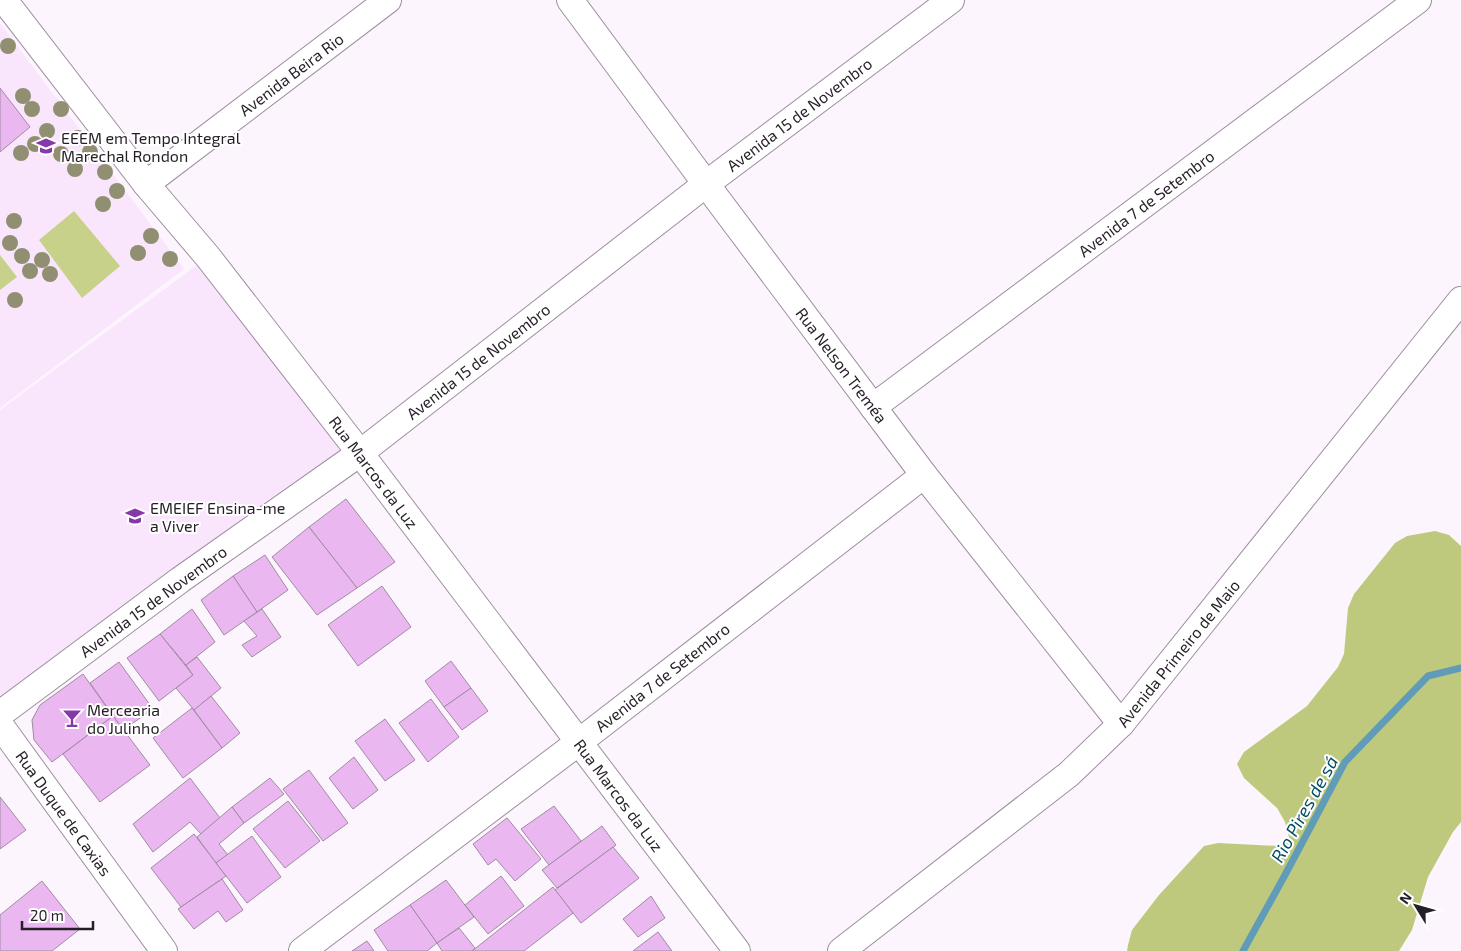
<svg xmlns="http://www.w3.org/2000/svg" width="1461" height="951" font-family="'Exo 2',sans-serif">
  <rect width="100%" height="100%" fill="#fdf5fe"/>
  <g fill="#fae6fc">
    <polygon points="0,23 184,269 0,408"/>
    <polygon points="208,257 360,453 0,714 0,410"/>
  </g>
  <g fill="#c7d18a">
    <polygon points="74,211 120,266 82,298 39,240"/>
    <polygon points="0,255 17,277 0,290"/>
  </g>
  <polygon fill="#bfc97e" points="1435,531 1449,535 1461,546 1461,822 1453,832 1428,877 1412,930 1399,951 1127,951 1128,945 1132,930 1159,895 1204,846 1218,843 1279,846 1289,837 1285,822 1277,808 1244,778 1237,764 1244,752 1307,706 1338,667 1344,654 1348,608 1354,594 1395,543 1407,536"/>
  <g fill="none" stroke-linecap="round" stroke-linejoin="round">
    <polyline stroke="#609cb7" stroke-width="7" points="1243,951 1285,875 1345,762 1428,676 1461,668"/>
  </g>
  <g fill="#ebb7f1" stroke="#9e8ca0">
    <polygon points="0,88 30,127 0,152"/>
    <polygon points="346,499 395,562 357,588 309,527"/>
    <polygon points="309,527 357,588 317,615 272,557"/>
    <polygon points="265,555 288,590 257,612 233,576"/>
    <polygon points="233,576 257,612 224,635 201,600"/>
    <polygon points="382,586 411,627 358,666 328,625"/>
    <polygon points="192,609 215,642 186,665 160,634"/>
    <polygon points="262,609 281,637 252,657 242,645 257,636 244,621"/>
    <polygon points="160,634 193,675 159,701 127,658"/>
    <polygon points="197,657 221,688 194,710 176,688 193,675 186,665"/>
    <polygon points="451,661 471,688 444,707 425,681"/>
    <polygon points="119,662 153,709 123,730 90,683"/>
    <polygon points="83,674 113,716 52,762 34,740 32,720 40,705"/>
    <polygon points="471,688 488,711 462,730 444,707"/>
    <polygon points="211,696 240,733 222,748 194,710"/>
    <polygon points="431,699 459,737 428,762 399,723"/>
    <polygon points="192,708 222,748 183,778 153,738"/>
    <polygon points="113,716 150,765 100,802 63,754"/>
    <polygon points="385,719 415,760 385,781 355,741"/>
    <polygon points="354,757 378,790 353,809 329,778"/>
    <polygon points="309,770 348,823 323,841 283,789"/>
    <polygon points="190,778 220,818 201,834 190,822 153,852 133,824"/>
    <polygon points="270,778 284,794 244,823 232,807"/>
    <polygon points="0,797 26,830 0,849"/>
    <polygon points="288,801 320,841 285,868 253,829"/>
    <polygon points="554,806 581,841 549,865 521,829"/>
    <polygon points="232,807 244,823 219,844 228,855 216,863 197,837"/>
    <polygon points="507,818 541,859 515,881 496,859 488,865 473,844"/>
    <polygon points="602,826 616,845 557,888 542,870"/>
    <polygon points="194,834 226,876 181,907 151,868"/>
    <polygon points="252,836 281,877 247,903 216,863"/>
    <polygon points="613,847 639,878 581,923 555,890"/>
    <polygon points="501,876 524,906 488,934 465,905"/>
    <polygon points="222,879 243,910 226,922 218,911 194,929 178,909"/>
    <polygon points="446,880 474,917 437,943 410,905"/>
    <polygon points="42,881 80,929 52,951 0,951 0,915"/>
    <polygon points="553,887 573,913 524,951 472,951"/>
    <polygon points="651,896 665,918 638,937 623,919"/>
    <polygon points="410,905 437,943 427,951 388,951 374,930"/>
    <polygon points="459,928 475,948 472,951 442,951 437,943"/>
    <polygon points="658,932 672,951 633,951"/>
    <polygon points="367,941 374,951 352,951"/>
  </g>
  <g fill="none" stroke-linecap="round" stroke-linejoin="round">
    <g stroke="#9f8da1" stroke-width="28">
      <g id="minor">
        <polyline points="4,0 146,184 208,257 360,453 737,951"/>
        <polyline points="570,0 706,184 924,475 1121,724"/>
        <polyline points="146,184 388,0"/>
        <polyline points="873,407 1418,0"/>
        <polyline points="0,714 180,580 360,453 706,184 951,0"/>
        <polyline points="0,725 164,951"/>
        <polyline points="302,951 579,742 924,475"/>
        <polyline points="841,951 1069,774 1121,724 1461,300"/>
      </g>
    </g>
    <use href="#minor" stroke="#fff" stroke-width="26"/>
  </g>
  <g fill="#908f72">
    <circle cx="8" cy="46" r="8"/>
    <circle cx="23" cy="96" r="8"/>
    <circle cx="32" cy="109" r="8"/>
    <circle cx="61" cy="109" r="8"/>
    <circle cx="47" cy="131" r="8"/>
    <circle cx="78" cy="138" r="8"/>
    <circle cx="35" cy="144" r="8"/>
    <circle cx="90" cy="152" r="8"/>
    <circle cx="21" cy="153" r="8"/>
    <circle cx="61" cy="154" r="8"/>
    <circle cx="75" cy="169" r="8"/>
    <circle cx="105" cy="172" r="8"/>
    <circle cx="117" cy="191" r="8"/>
    <circle cx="103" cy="204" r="8"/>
    <circle cx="14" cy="221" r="8"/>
    <circle cx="151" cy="236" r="8"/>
    <circle cx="10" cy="243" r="8"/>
    <circle cx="138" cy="253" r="8"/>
    <circle cx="22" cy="256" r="8"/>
    <circle cx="170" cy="259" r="8"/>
    <circle cx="42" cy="260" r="8"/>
    <circle cx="30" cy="271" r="8"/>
    <circle cx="50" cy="274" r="8"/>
    <circle cx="15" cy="300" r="8"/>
  </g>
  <defs>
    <g id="school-bare" transform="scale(1.5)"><path d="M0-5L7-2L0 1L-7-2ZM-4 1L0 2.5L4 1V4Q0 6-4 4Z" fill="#8538a8" stroke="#fff" stroke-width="2.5" paint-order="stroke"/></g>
    <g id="bar-bare" transform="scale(1.5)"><path d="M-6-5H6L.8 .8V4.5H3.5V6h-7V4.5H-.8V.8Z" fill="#8538a8" stroke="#fff" stroke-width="2.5" paint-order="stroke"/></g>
  </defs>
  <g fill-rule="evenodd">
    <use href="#school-bare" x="46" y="146"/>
    <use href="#school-bare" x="135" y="516"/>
    <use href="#bar-bare" x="72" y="718"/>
  </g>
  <g text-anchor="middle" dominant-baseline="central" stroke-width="4" stroke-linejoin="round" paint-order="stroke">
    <g font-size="16" fill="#251e26" stroke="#fff">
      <text transform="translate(291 74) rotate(-37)">Avenida Beira Rio</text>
      <text transform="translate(799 114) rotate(-37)">Avenida 15 de Novembro</text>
      <text transform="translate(1146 203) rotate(-37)">Avenida 7 de Setembro</text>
      <text transform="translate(478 361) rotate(-38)">Avenida 15 de Novembro</text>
      <text transform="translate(842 365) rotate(53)">Rua Nelson Treméa</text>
      <text transform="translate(374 472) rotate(53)">Rua Marcos da Luz</text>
      <text transform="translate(153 601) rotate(-36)">Avenida 15 de Novembro</text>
      <text transform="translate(1178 653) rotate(-51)">Avenida Primeiro de Maio</text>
      <text transform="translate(662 677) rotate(-38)">Avenida 7 de Setembro</text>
      <text transform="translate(619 795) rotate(53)">Rua Marcos da Luz</text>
      <text transform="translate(64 813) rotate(54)">Rua Duque de Caxias</text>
    </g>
    <g font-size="16" fill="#251e26" stroke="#fff" text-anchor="start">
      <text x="61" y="137">EEEM em Tempo Integral<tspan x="61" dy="18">Marechal Rondon</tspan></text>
      <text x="150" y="507">EMEIEF Ensina-me<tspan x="150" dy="18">a Viver</tspan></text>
      <text x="87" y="709">Mercearia<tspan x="87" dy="18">do Julinho</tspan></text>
    </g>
    <g font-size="18" font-style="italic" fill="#004e65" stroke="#fff">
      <text transform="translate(1304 809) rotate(-61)">Rio Pires de sá</text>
    </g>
  </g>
  <g transform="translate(1416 906) rotate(307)" stroke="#ffffff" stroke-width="4" paint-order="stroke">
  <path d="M0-4L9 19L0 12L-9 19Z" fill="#251e26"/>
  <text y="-8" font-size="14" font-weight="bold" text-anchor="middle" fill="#251e26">N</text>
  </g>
  <path d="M22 921v8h71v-8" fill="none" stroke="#251e26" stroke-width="2.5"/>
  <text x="30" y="921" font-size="15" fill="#251e26" stroke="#ffffff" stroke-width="4" paint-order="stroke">20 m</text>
</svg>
